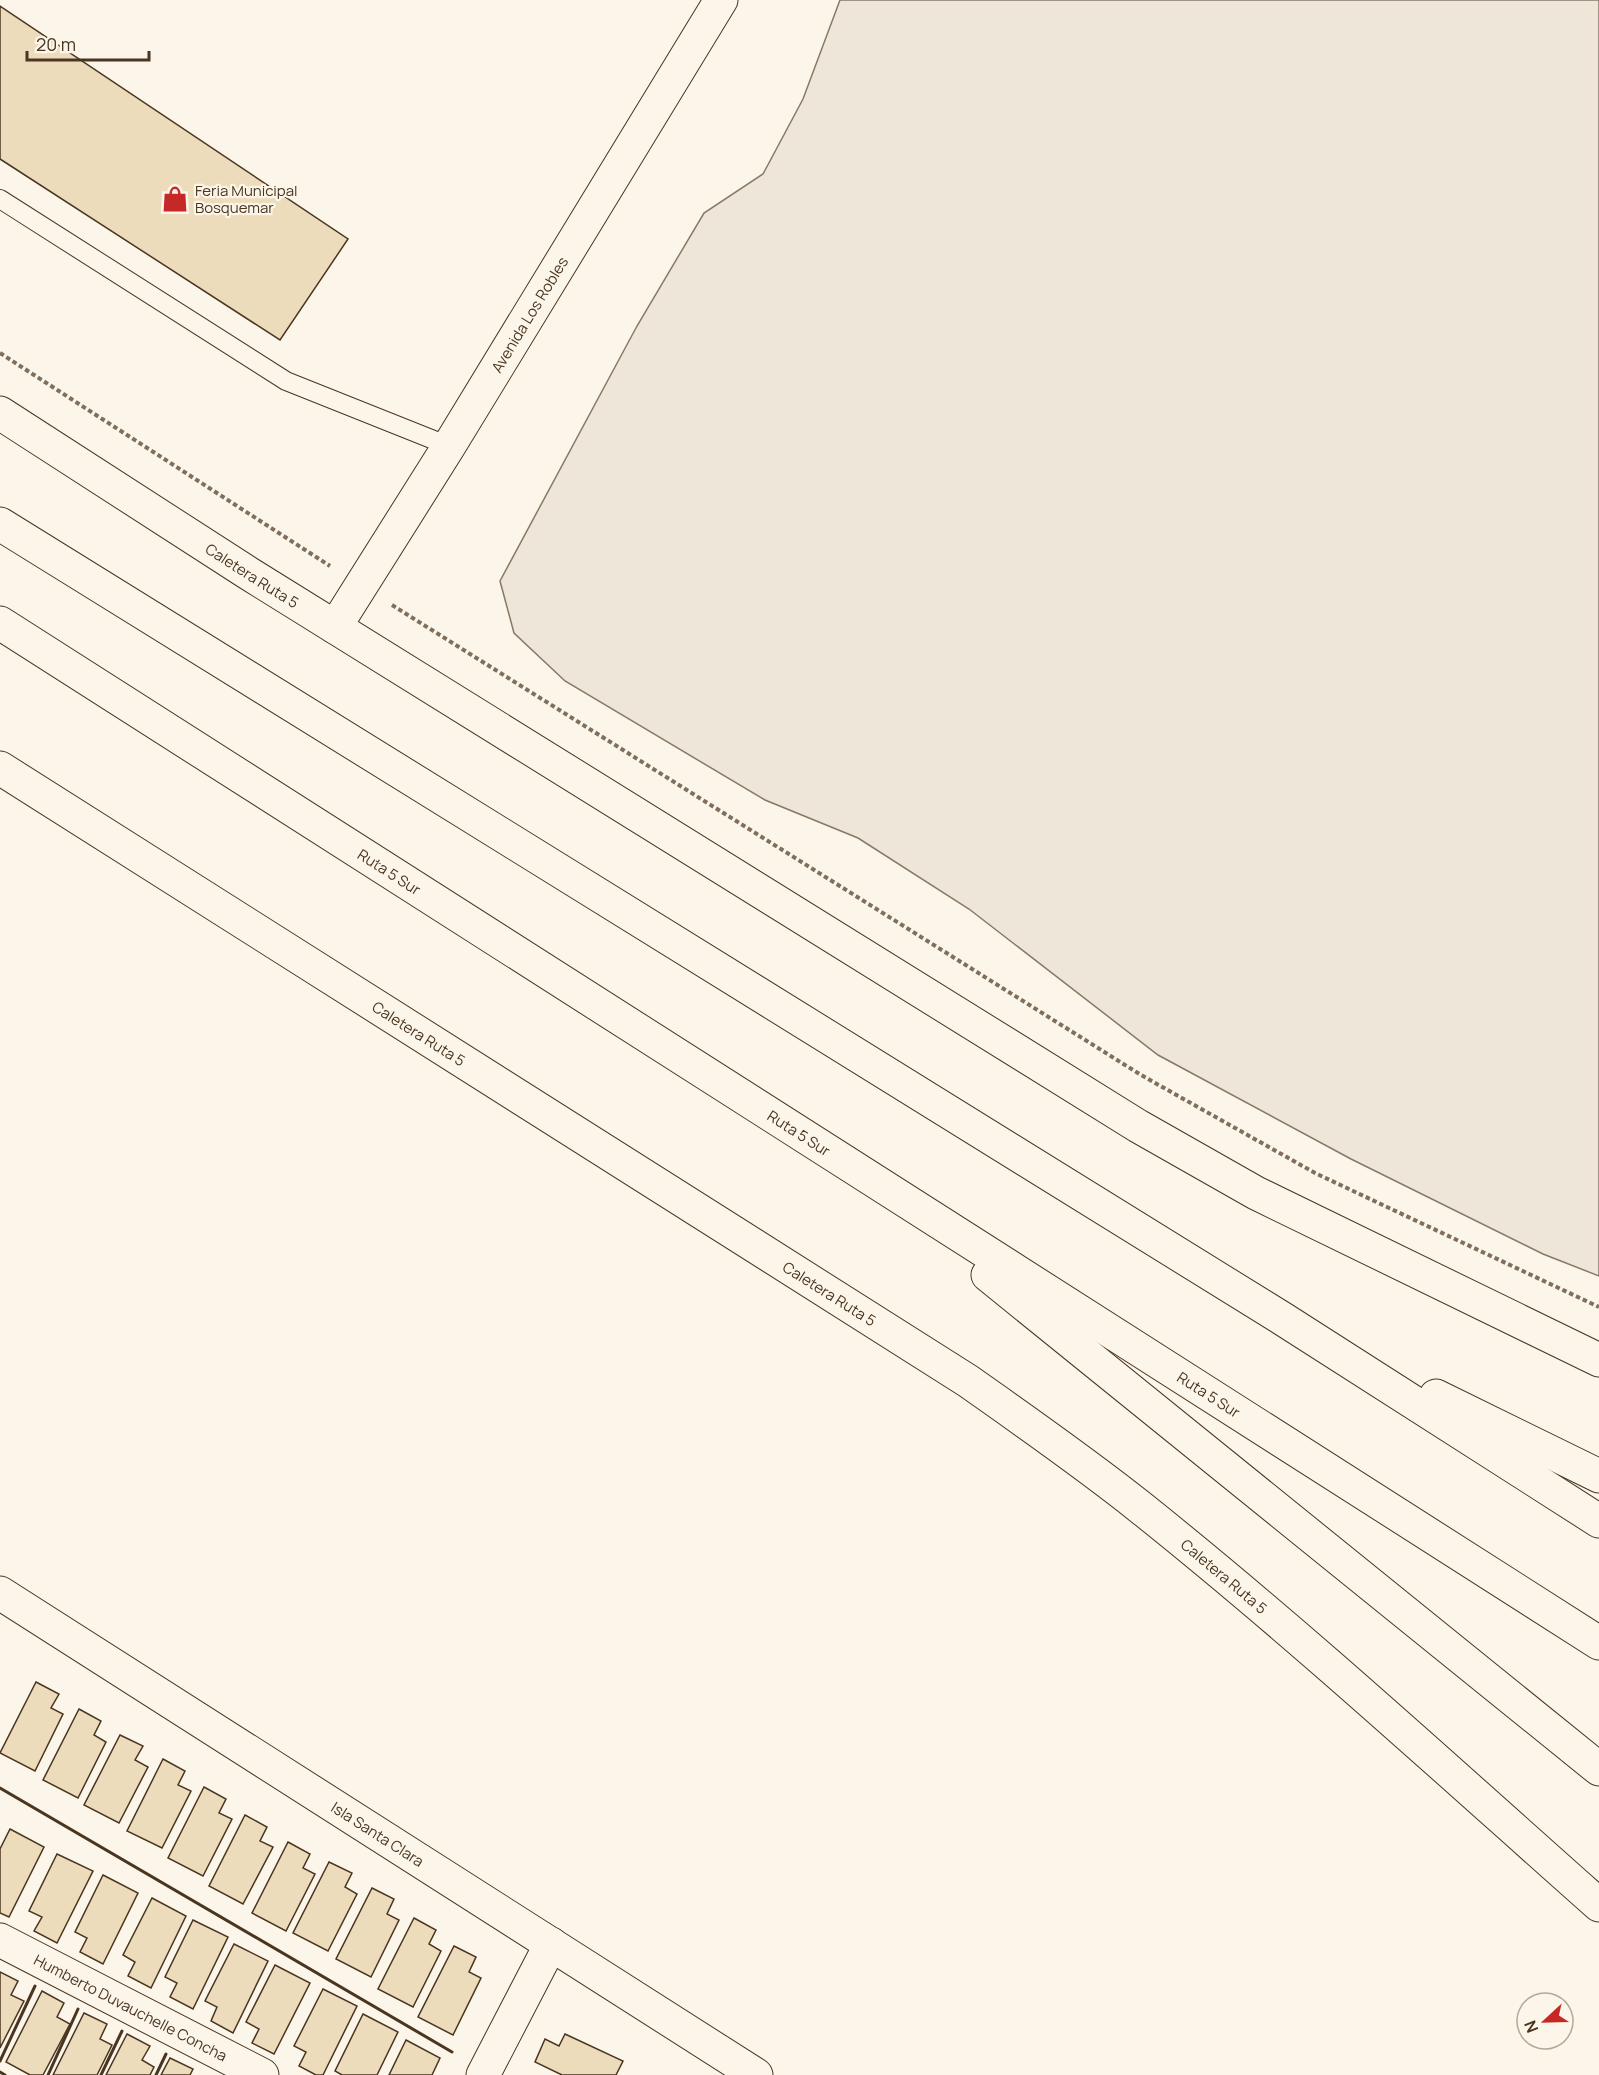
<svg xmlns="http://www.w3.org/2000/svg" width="1599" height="2075" font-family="Manrope,sans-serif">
  <rect width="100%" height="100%" fill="#fbf6e9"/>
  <polygon fill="#ede6d9" stroke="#887966" stroke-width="1.5" points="840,0 1599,0 1599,1276 1543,1254 1351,1159 1158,1055 969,909 858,838 765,800 565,681 514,633 500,581 637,326 704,213 763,174 803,99"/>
  <g fill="#ecdcbc" stroke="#4a3520" stroke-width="1.5">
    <polygon points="0,6 348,239 280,340 0,159"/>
    <polygon points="36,1682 59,1694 51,1708 63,1714 35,1771 0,1753"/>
    <polygon points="79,1709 101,1721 94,1735 106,1742 78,1798 43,1780"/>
    <polygon points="120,1735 143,1746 135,1760 148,1767 119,1823 84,1805"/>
    <polygon points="163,1759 185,1771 178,1785 191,1791 162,1848 127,1831"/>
    <polygon points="204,1787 226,1799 219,1813 232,1819 203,1876 168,1858"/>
    <polygon points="245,1815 267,1827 260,1841 273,1847 243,1904 209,1886"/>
    <polygon points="10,1829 44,1847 9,1917 0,1913 0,1849"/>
    <polygon points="288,1842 310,1854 303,1868 315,1874 286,1931 252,1913"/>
    <polygon points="57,1854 93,1871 57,1943 34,1931 42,1917 29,1911"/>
    <polygon points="329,1862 352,1873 345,1887 357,1894 328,1951 293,1933"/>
    <polygon points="103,1875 138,1893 103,1964 80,1952 87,1938 75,1932"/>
    <polygon points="372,1888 394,1899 387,1914 399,1920 371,1977 336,1959"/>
    <polygon points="152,1898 186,1916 151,1988 128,1976 135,1962 123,1955"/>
    <polygon points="414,1918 436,1930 429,1944 441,1951 413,2007 378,1989"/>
    <polygon points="193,1920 228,1937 193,2009 170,1997 177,1983 165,1977"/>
    <polygon points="234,1944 268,1961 233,2033 211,2021 217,2007 205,2001"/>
    <polygon points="454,1946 476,1957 469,1972 481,1978 453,2035 418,2017"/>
    <polygon points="275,1965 310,1983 274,2054 252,2043 259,2029 246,2022"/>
    <polygon points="0,1972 18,1981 11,1995 24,2001 0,2048"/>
    <polygon points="323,1989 357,2006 323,2075 316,2075 299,2066 306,2052 294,2046"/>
    <polygon points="42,1991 64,2003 57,2017 70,2024 43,2075 30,2075 6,2062"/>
    <polygon points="84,2013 107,2024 100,2039 112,2045 97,2075 53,2075"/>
    <polygon points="363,2014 398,2032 377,2075 342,2075 335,2071"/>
    <polygon points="127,2034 150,2046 142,2060 154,2067 150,2075 106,2075"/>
    <polygon points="565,2034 623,2061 616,2075 562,2075 535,2062 545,2039 559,2046"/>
    <polygon points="406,2040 440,2058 432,2075 389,2075"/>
    <polygon points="170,2058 193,2069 190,2075 161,2075"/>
  </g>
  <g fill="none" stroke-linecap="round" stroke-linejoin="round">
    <g stroke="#4a3520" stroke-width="20">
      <polyline id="service" points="0,199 286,381 449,446"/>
    </g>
    <g stroke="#4a3520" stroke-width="35">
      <g id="minor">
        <path id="s1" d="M335 627 449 446 721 0"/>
        <path id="s2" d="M0 1593 756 2075"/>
        <path id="s3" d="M0 1940 262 2075"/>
        <polyline points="483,2075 551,1944"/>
      </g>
    </g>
    <g stroke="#4a3520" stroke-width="35">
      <g id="tertiary">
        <path id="s4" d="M0 413 248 573 1138 1126 1256 1193 1599 1360"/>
        <path id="s5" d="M0 768 968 1381C1026 1422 1085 1463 1140 1507 1298 1633 1448 1771 1599 1905"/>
      </g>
    </g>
    <g stroke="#4a3520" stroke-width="35">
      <g id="motorway">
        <polyline points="0,524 1283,1319 1599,1521"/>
        <path id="s6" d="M0 623 1599 1643"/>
        <polyline points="988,1275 1599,1769"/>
        <polyline points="1436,1396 1599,1476"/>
      </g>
    </g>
    <g stroke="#7f6f5c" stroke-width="4" stroke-dasharray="4.5 3" stroke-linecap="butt">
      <polyline points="0,353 330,566"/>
      <polyline points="392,605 1141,1075 1315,1173 1599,1307"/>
    </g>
    <use href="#service" stroke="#fbf6e9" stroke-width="18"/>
    <use href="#minor" stroke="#fbf6e9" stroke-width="33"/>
    <use href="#tertiary" stroke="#fbf6e9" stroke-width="33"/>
    <use href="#motorway" stroke="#fbf6e9" stroke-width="33"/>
    <g stroke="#4a3520" stroke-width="3">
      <polyline points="0,1788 452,2052"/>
      <polyline points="0,2061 35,1986"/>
      <polyline points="0,2072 5,2075"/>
      <polyline points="48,2075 78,2009"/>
      <polyline points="101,2075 122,2031"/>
      <polyline points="156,2075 166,2054"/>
    </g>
  </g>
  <defs>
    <g id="shop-bare" transform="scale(2.07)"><path d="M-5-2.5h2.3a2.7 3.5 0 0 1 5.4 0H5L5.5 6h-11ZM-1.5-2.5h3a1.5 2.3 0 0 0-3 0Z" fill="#c62828" stroke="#fbf6e9" stroke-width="2.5" paint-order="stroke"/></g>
  </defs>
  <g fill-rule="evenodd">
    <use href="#shop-bare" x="175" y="199"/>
  </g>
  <g text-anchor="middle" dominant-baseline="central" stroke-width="4.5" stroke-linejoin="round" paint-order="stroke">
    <g font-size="15" fill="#4a3520" stroke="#fbf6e9" text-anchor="start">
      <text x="195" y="190">Feria Municipal<tspan x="195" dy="17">Bosquemar</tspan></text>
    </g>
    <g font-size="15" fill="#4a3520" stroke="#fbf6e9">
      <text stroke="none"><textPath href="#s1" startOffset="368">Avenida Los Robles</textPath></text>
      <text stroke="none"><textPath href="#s4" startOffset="300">Caletera Ruta 5</textPath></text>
      <text stroke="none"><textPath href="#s6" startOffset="462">Ruta 5 Sur</textPath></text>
      <text stroke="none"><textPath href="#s5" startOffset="496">Caletera Ruta 5</textPath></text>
      <text stroke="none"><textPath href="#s6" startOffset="948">Ruta 5 Sur</textPath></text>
      <text stroke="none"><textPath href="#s5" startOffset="982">Caletera Ruta 5</textPath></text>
      <text stroke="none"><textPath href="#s6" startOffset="1434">Ruta 5 Sur</textPath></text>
      <text stroke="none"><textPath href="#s5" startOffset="1468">Caletera Ruta 5</textPath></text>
      <text stroke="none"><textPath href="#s2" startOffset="448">Isla Santa Clara</textPath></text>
      <text stroke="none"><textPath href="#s3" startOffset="147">Humberto Duvauchelle Concha</textPath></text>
    </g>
  </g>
  <g transform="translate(1545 2021) rotate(248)"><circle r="28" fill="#fbf6e9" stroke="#b4a999" stroke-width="1.5"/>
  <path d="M0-4.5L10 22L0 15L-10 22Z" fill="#c62828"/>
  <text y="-9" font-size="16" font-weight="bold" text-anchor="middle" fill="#4a3520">N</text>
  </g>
  <path d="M27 51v9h122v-9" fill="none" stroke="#4a3520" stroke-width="3"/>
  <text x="36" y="51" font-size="18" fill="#4a3520" stroke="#fbf6e9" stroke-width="4.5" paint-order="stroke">20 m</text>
</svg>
